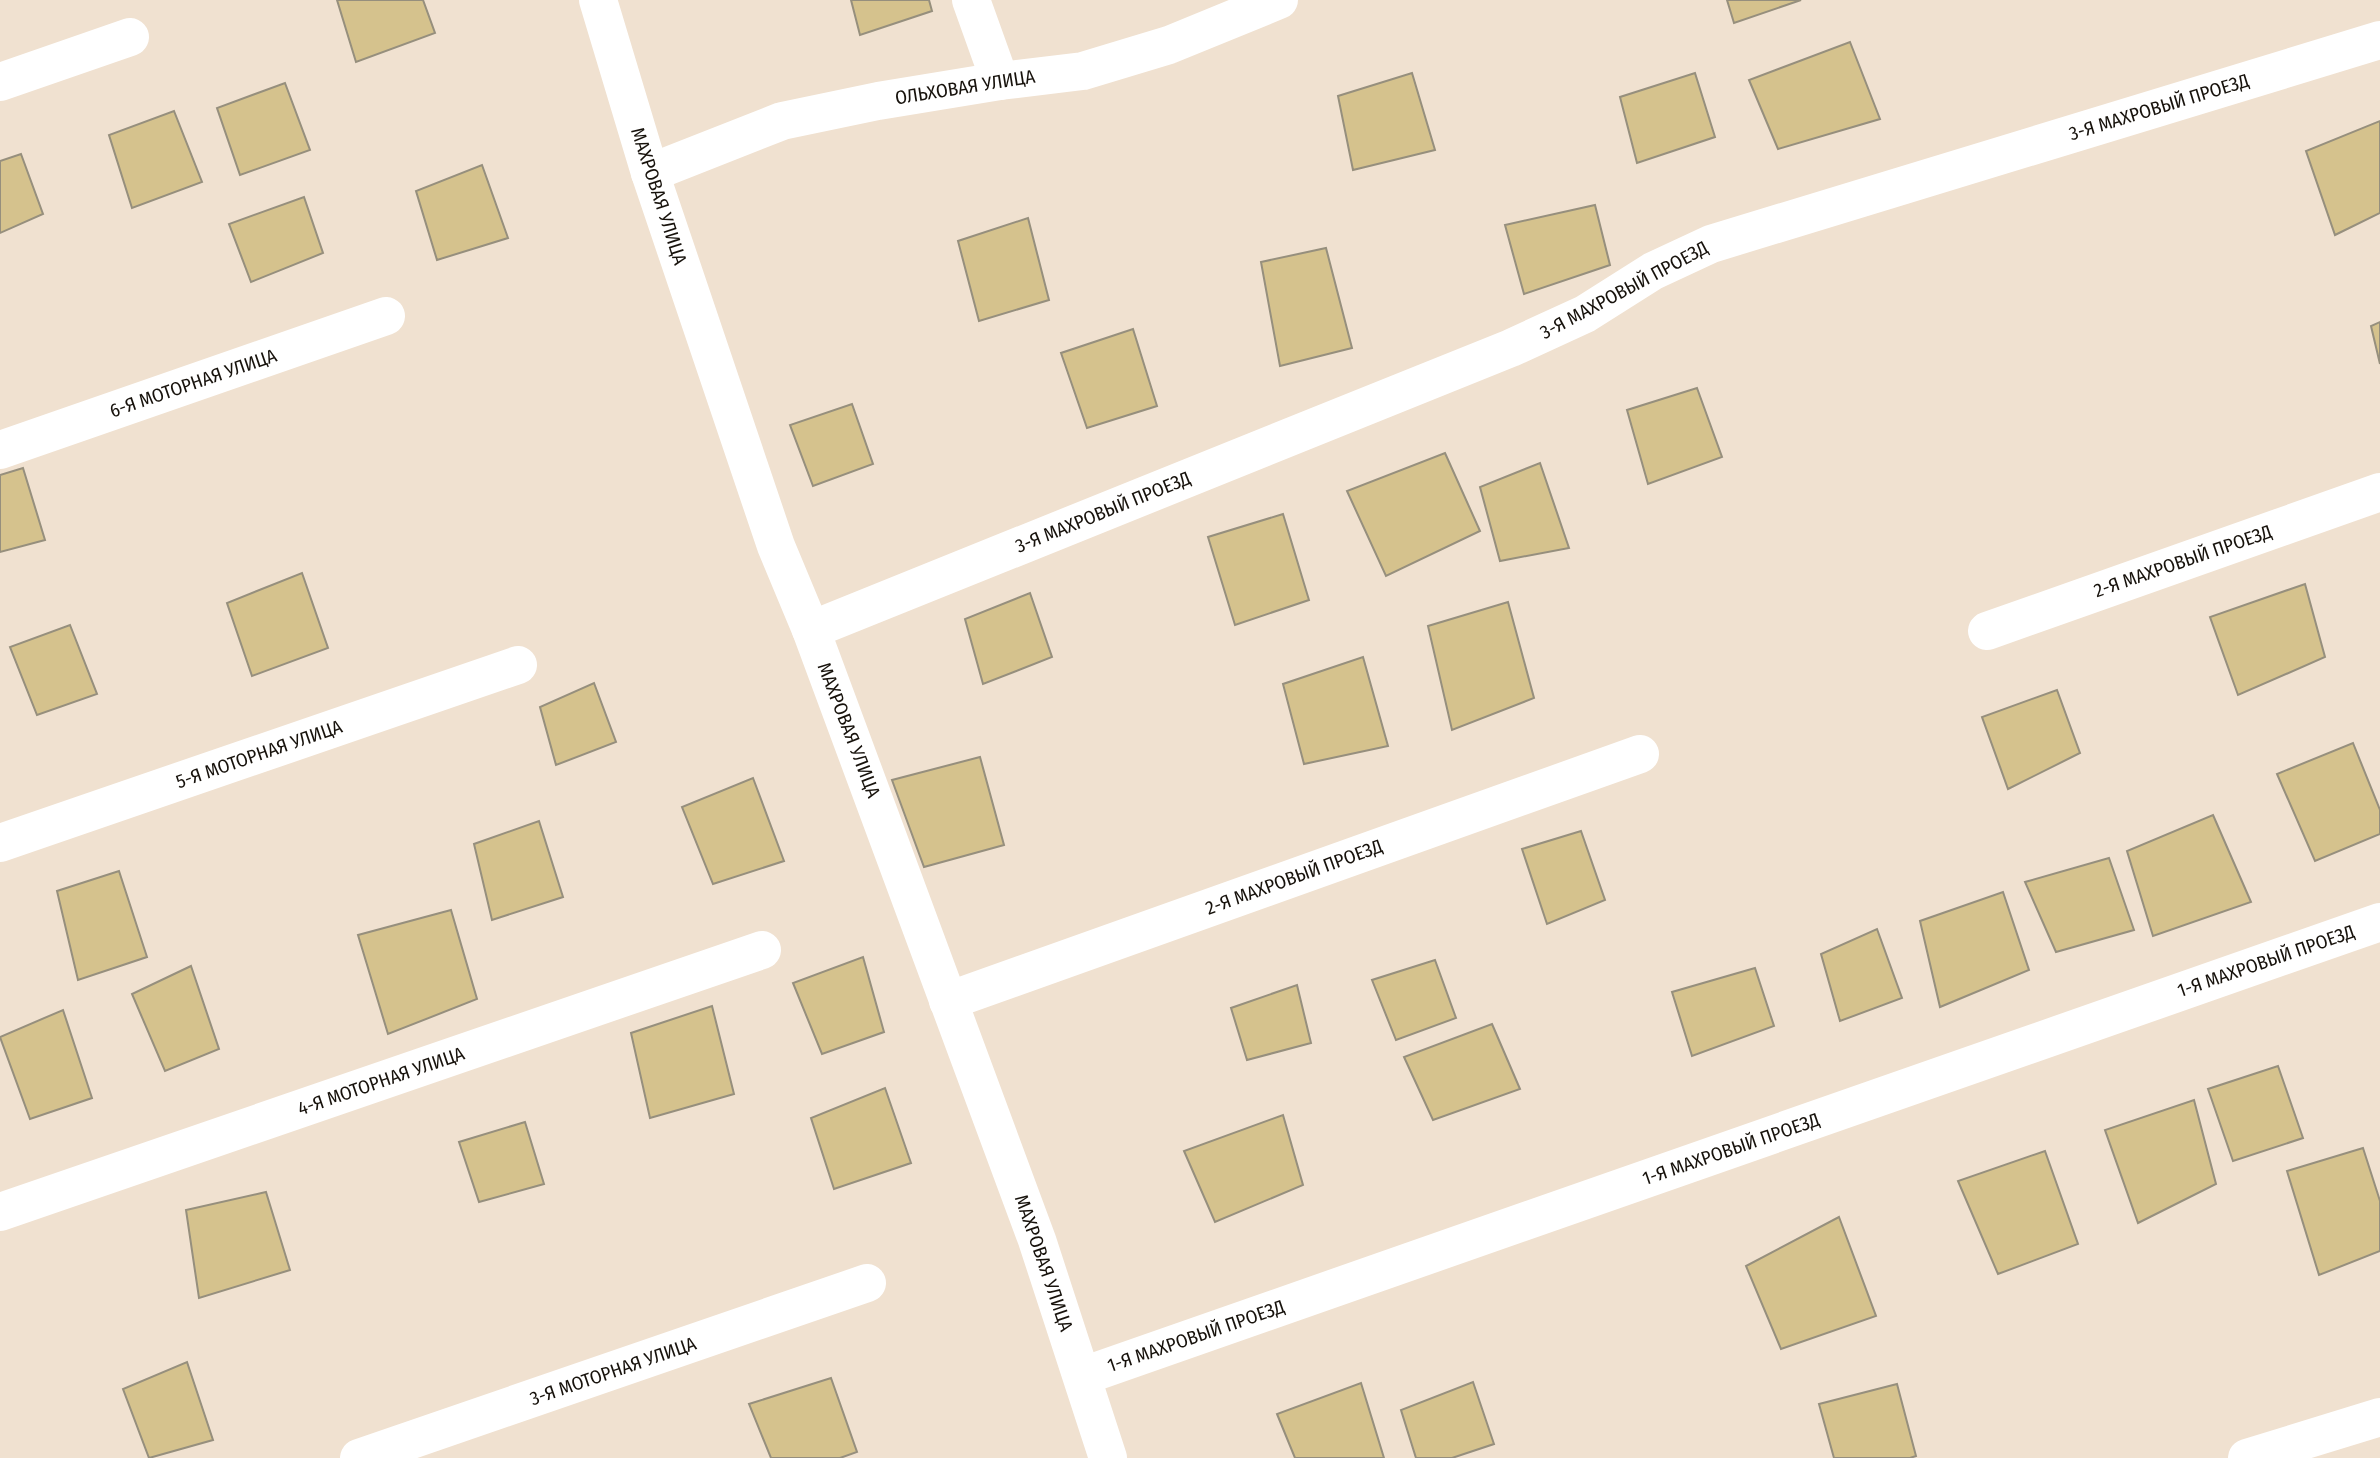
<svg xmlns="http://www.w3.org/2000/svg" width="2380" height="1458" font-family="'Fira Sans Condensed',sans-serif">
  <rect width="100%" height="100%" fill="#f0e1d0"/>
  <g fill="#d5c28d" stroke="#968f7d" stroke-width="2">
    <polygon points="337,0 423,0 435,33 356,62"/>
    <polygon points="851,0 929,0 932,11 860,35"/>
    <polygon points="1727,0 1801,0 1734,23"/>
    <polygon points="1850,42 1880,119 1778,149 1749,80"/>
    <polygon points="1412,73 1435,150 1353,170 1338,96"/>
    <polygon points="1695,73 1715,137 1637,163 1620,97"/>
    <polygon points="285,83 310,150 240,175 217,108"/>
    <polygon points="174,111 202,182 132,208 109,135"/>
    <polygon points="2380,121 2380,213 2335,235 2306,151"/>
    <polygon points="21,154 43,214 0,233 0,161"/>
    <polygon points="482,165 508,238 437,260 416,191"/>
    <polygon points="304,197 323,253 251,282 229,224"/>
    <polygon points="1595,205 1610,265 1524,294 1505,225"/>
    <polygon points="1028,218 1049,300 979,321 958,241"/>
    <polygon points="1326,248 1352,348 1280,366 1261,262"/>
    <polygon points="2380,322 2380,364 2371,326"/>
    <polygon points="1133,329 1157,406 1087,428 1061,353"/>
    <polygon points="1697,388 1722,457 1648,484 1627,410"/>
    <polygon points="852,404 873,464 813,486 790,425"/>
    <polygon points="1445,453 1480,531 1386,576 1347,491"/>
    <polygon points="1540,463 1569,548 1500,561 1480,487"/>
    <polygon points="23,468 45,540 0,552 0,475"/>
    <polygon points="1283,514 1309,600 1235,625 1208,537"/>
    <polygon points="302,573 328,648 252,676 227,603"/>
    <polygon points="2305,584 2325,657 2238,695 2210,617"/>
    <polygon points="1030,593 1052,657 983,684 965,619"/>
    <polygon points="1508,602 1534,698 1452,730 1428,626"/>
    <polygon points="70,625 97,694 37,715 10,647"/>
    <polygon points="1363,657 1388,746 1304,764 1283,684"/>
    <polygon points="594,683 616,742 556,765 540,707"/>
    <polygon points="2057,690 2080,753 2008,789 1982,717"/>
    <polygon points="2353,743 2380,810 2380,834 2315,861 2277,774"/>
    <polygon points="980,757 1004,845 924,867 892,780"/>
    <polygon points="753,778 784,861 713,884 682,807"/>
    <polygon points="2213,815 2251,902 2153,936 2127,851"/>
    <polygon points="539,821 563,897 492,920 474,844"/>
    <polygon points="1581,831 1605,900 1547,924 1522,849"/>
    <polygon points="2109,858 2134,930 2056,952 2025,882"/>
    <polygon points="119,871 147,957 78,980 57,891"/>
    <polygon points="2003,892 2029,970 1940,1007 1920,921"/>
    <polygon points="451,910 477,999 388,1034 358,935"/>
    <polygon points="1877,929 1902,998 1840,1021 1821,954"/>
    <polygon points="863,957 884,1032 822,1054 793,983"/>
    <polygon points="1435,960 1456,1018 1396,1040 1372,980"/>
    <polygon points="191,966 219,1049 165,1071 132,994"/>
    <polygon points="1755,968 1774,1026 1692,1056 1672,992"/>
    <polygon points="1297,985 1311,1043 1247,1060 1231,1008"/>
    <polygon points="712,1006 734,1094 650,1118 631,1033"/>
    <polygon points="63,1010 92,1098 30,1119 0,1037"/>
    <polygon points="1492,1024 1520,1089 1433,1120 1404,1057"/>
    <polygon points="2278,1066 2303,1138 2233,1161 2208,1089"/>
    <polygon points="885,1088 911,1163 834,1189 811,1118"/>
    <polygon points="2194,1100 2216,1184 2138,1223 2105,1130"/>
    <polygon points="1283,1115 1303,1185 1215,1222 1184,1151"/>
    <polygon points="525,1122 544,1184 479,1202 459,1142"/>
    <polygon points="2363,1148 2380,1201 2380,1251 2319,1275 2287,1171"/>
    <polygon points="2045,1151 2078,1244 1998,1274 1958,1181"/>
    <polygon points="266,1192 290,1270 199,1298 186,1210"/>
    <polygon points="1839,1217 1876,1316 1781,1349 1746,1266"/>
    <polygon points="187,1362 213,1440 149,1458 123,1389"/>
    <polygon points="831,1378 857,1452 840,1458 771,1458 749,1404"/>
    <polygon points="1473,1382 1494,1444 1452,1458 1416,1458 1401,1410"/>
    <polygon points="1361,1383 1384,1458 1295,1458 1277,1414"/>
    <polygon points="1897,1384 1916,1456 1910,1458 1834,1458 1819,1404"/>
  </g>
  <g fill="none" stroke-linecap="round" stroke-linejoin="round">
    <g stroke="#fff" stroke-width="38">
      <polyline points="598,0 650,173 776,546 811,630 1037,1240 1108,1458"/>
      <polyline points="971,0 1000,81"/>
      <polyline points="0,82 130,37"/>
      <polyline points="650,173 782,121 878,101 1000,81 1083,71 1169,45 1279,0"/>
      <polyline points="0,450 386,316"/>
      <polyline points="811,630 1511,348 1585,314 1653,271 1711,244 2380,40"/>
      <polyline points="1987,631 2380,492"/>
      <polyline points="0,843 518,665"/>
      <polyline points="948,1001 1640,754"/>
      <polyline points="0,1212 762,950"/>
      <polyline points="1083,1376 2380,922"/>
      <polyline points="359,1458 867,1283"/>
      <polyline points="2247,1458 2380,1417"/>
    </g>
  </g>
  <g text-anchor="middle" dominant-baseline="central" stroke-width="6" stroke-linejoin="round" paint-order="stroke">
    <g font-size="19" fill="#17120c" stroke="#fff">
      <text transform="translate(965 87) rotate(-9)">ОЛЬХОВАЯ УЛИЦА</text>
      <text transform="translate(2159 107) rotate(-17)">3-Я МАХРОВЫЙ ПРОЕЗД</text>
      <text transform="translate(659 196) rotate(72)">МАХРОВАЯ УЛИЦА</text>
      <text transform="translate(1624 290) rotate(-28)">3-Я МАХРОВЫЙ ПРОЕЗД</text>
      <text transform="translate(193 383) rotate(-19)">6-Я МОТОРНАЯ УЛИЦА</text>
      <text transform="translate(1103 512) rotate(-22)">3-Я МАХРОВЫЙ ПРОЕЗД</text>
      <text transform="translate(2183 561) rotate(-19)">2-Я МАХРОВЫЙ ПРОЕЗД</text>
      <text transform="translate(849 730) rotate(69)">МАХРОВАЯ УЛИЦА</text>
      <text transform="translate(259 754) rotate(-19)">5-Я МОТОРНАЯ УЛИЦА</text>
      <text transform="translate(1294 877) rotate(-20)">2-Я МАХРОВЫЙ ПРОЕЗД</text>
      <text transform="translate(2266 961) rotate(-19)">1-Я МАХРОВЫЙ ПРОЕЗД</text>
      <text transform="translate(381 1081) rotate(-19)">4-Я МОТОРНАЯ УЛИЦА</text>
      <text transform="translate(1731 1149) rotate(-19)">1-Я МАХРОВЫЙ ПРОЕЗД</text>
      <text transform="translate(1044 1263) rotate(71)">МАХРОВАЯ УЛИЦА</text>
      <text transform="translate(1196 1336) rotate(-19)">1-Я МАХРОВЫЙ ПРОЕЗД</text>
      <text transform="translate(613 1371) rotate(-19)">3-Я МОТОРНАЯ УЛИЦА</text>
    </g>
  </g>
</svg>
